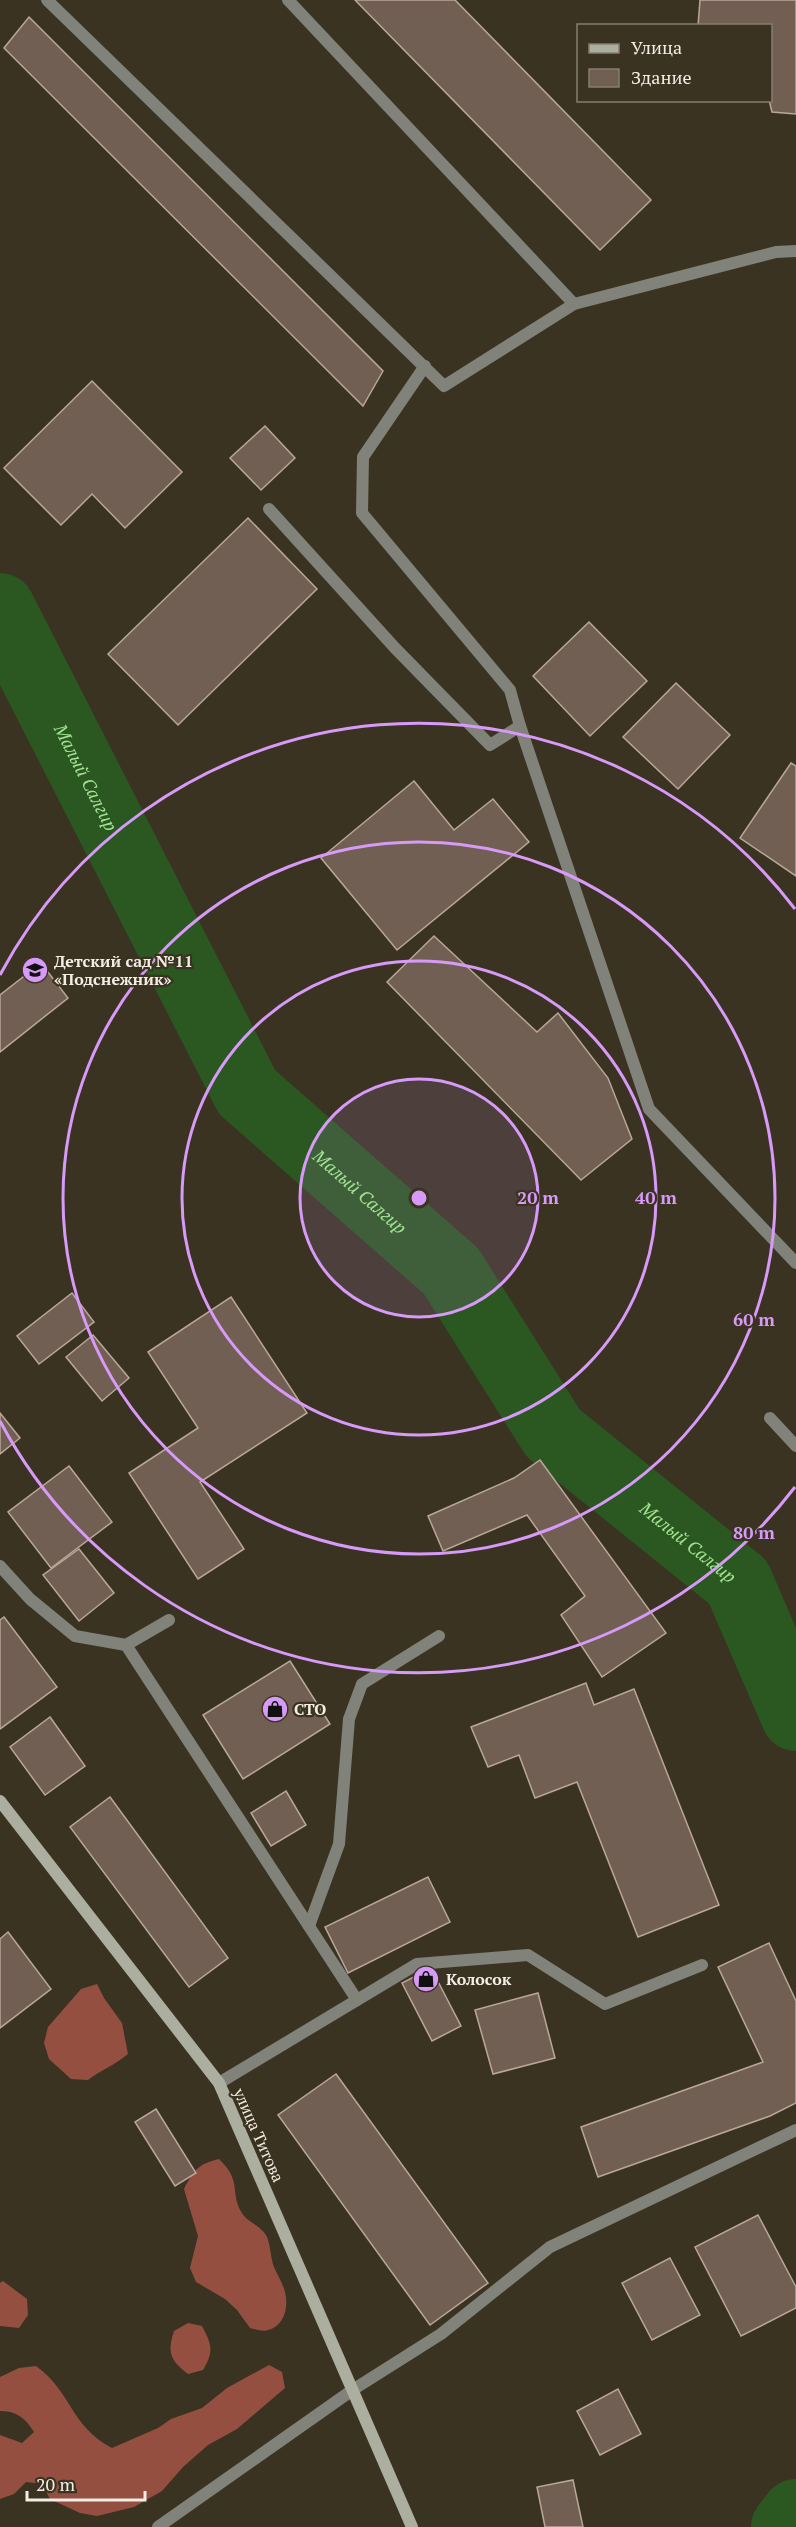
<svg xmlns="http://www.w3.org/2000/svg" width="796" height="2527" font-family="'PT Serif',serif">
  <rect width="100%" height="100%" fill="#3b3322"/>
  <g fill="#944f40">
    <path d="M97 1984 104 1998 122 2023 128 2054C115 2065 101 2070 88 2080L71 2079 49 2059 44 2043 48 2027 81 1989Z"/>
    <path d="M219 2159C243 2182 229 2192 242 2213 247 2222 260 2225 266 2235 271 2244 270 2257 274 2267 277 2275 283 2283 285 2292 289 2307 284 2326 268 2330 263 2332 255 2329 250 2328L237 2310 225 2299 196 2282 190 2268 198 2236 184 2189C194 2170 198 2164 219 2159Z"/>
    <polygon points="3,2281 27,2299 28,2315 19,2328 0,2326 0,2283"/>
    <path d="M188 2323 202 2326C212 2345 214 2351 203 2370L188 2374C170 2360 167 2353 174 2331Z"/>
    <path d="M269 2365 282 2372 285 2388 237 2429 208 2445 183 2467 162 2491 134 2507 97 2516 80 2513 50 2499 42 2484 26 2482 14 2494 0 2499V2435L22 2443 34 2432C25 2418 17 2411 0 2411V2377L19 2368 36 2366C72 2392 70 2426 112 2448L158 2428 171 2419 202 2408 227 2388Z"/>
  </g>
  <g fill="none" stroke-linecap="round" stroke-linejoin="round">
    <g stroke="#2b5721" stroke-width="70">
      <path id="s1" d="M0 608 247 1092 451 1271 553 1433 738 1582 796 1716"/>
      <polyline points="786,2527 796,2514"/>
    </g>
  </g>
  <g fill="#705f52" stroke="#b9a799" stroke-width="1.5">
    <polygon points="355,0 455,0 651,200 600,250"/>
    <polygon points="700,0 796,0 796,114 772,112 769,100 770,100 770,26 698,26"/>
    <polygon points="29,17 383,371 363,406 4,48"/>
    <polygon points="92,381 182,472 125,528 92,494 61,525 4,468"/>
    <polygon points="265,426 295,458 261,490 230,458"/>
    <polygon points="248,518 317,589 178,725 108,654"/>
    <polygon points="589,622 647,681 590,736 533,676"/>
    <polygon points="676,683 730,735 678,789 623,737"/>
    <polygon points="791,763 796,766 796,876 740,838"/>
    <polygon points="414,781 454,830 493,799 529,842 397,950 321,858"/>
    <polygon points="434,936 537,1032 558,1013 608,1078 632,1139 581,1180 387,982"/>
    <polygon points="41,963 68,998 0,1052 0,995"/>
    <polygon points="72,1293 94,1322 39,1364 17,1336"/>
    <polygon points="231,1297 307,1413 200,1482 244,1549 198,1579 129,1473 198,1428 148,1352"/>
    <polygon points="93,1335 129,1378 102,1401 66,1357"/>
    <polygon points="0,1413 20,1438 0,1454"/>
    <polygon points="540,1460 666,1633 602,1677 561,1615 585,1596 527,1515 443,1551 428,1516 514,1478"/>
    <polygon points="69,1466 112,1522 51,1568 8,1512"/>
    <polygon points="79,1549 114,1593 79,1621 43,1575"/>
    <polygon points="4,1617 57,1687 0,1729 0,1620"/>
    <polygon points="290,1661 330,1724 243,1779 203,1715"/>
    <polygon points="586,1683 594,1705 634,1689 719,1905 638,1937 577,1782 535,1798 519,1755 488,1767 471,1727"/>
    <polygon points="50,1717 85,1766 45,1795 10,1747"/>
    <polygon points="286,1791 306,1825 271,1846 251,1813"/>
    <polygon points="110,1797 228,1958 189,1987 70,1827"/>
    <polygon points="428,1877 450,1922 348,1973 325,1927"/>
    <polygon points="8,1932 51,1989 0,2028 0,1939"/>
    <polygon points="769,1943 796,2001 796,2103 770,2116 598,2177 581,2127 763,2062 718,1967"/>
    <polygon points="431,1968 461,2026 432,2041 402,1983"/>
    <polygon points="538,1993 555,2058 493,2074 475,2010"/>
    <polygon points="336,2074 488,2283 430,2325 278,2115"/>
    <polygon points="156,2109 196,2173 175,2186 135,2122"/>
    <polygon points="758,2215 796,2287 796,2308 741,2336 695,2247"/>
    <polygon points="670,2258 700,2315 652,2340 622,2283"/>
    <polygon points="618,2389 641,2434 600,2455 577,2411"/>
    <polygon points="573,2480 583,2527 545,2527 537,2487"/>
  </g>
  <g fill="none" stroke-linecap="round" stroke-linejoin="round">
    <g stroke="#818279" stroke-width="12">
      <polyline points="47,0 444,386 574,304"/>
      <polyline points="288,0 574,304 776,252 796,251"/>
      <polyline points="269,509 395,648 490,745 520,726 510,690 362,513 363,457 425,366"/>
      <polyline points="520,726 649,1109 796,1263"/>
      <polyline points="770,1418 796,1446"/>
      <polyline points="0,1566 30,1599 75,1636 126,1645"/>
      <polyline points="169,1620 126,1645 357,2000"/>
      <polyline points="309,1926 339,1844 349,1719 362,1684 439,1636"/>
      <polyline points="219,2083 417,1964 528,1955 605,2004 702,1965"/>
      <polyline points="354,2389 441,2334 550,2247 796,2130"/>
    </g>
    <polyline stroke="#818279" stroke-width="12" points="158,2527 354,2389"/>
    <polyline stroke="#acaea0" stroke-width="12" points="0,1801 219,2083 412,2527"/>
  </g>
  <circle cx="419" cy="1198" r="119" fill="#d89af8" fill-opacity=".12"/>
  <g fill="none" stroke="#d89af8" stroke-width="3">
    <circle cx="419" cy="1198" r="119"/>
    <circle cx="419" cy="1198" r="237"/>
    <circle cx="419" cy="1198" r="356"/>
    <path d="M795 1487A474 474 0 0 1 0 1421M0 975A474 474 0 0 1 795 909"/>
  </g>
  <defs>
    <g id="school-disc" transform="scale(1.35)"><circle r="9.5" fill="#d89af8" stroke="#3b3322"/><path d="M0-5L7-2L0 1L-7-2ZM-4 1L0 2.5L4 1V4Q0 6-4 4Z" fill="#111"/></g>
    <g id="shop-disc" transform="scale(1.35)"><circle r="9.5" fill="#d89af8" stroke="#3b3322"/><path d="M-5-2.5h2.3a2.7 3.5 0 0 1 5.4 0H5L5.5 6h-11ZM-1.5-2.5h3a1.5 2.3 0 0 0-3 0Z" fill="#111"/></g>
  </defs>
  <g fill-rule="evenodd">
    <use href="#school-disc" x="35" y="970"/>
    <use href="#shop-disc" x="275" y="1709"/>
    <use href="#shop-disc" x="426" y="1979"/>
  </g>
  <g text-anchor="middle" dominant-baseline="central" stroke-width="4.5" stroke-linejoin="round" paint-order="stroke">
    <g font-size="16" font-weight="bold" fill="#f3eee4" stroke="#3b3322" text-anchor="start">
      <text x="54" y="961">Детский сад №11<tspan x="54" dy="18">«Подснежник»</tspan></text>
      <text x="294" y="1709">СТО</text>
      <text x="446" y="1979">Колосок</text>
    </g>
    <g font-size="16" fill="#f3eee4" stroke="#3b3322">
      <text transform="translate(259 2135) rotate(66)">улица Титова</text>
    </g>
    <g font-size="18" font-style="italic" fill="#a2e392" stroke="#3b3322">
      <text stroke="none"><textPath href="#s1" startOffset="190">Малый Салгир</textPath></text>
      <text stroke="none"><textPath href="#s1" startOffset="694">Малый Салгир</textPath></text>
      <text stroke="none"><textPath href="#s1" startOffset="1180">Малый Салгир</textPath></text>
    </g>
  </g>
  <circle cx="419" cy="1198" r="9" fill="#d89af8" stroke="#3b3322" stroke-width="3"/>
  <g font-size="18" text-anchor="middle" font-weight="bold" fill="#d89af8" stroke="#3b3322" stroke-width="4.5" stroke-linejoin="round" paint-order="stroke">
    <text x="538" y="1204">20 m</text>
    <text x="656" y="1204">40 m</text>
    <text x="754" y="1326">60 m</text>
    <text x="754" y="1539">80 m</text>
  </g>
  <rect x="577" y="24" width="195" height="78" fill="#3b3322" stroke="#857e70" stroke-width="1.5"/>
  <rect x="589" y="44" width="30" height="9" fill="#acaea0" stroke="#857e70" stroke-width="1.5"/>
  <text x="631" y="54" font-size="18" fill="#f3eee4">Улица</text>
  <rect x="589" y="69" width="30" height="18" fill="#705f52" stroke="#857e70" stroke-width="1.5"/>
  <text x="631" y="84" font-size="18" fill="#f3eee4">Здание</text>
  <path d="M27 2491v9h118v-9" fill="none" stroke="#f3eee4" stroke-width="3"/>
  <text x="36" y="2491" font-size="18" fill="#f3eee4" stroke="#3b3322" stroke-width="4.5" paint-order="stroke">20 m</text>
</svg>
